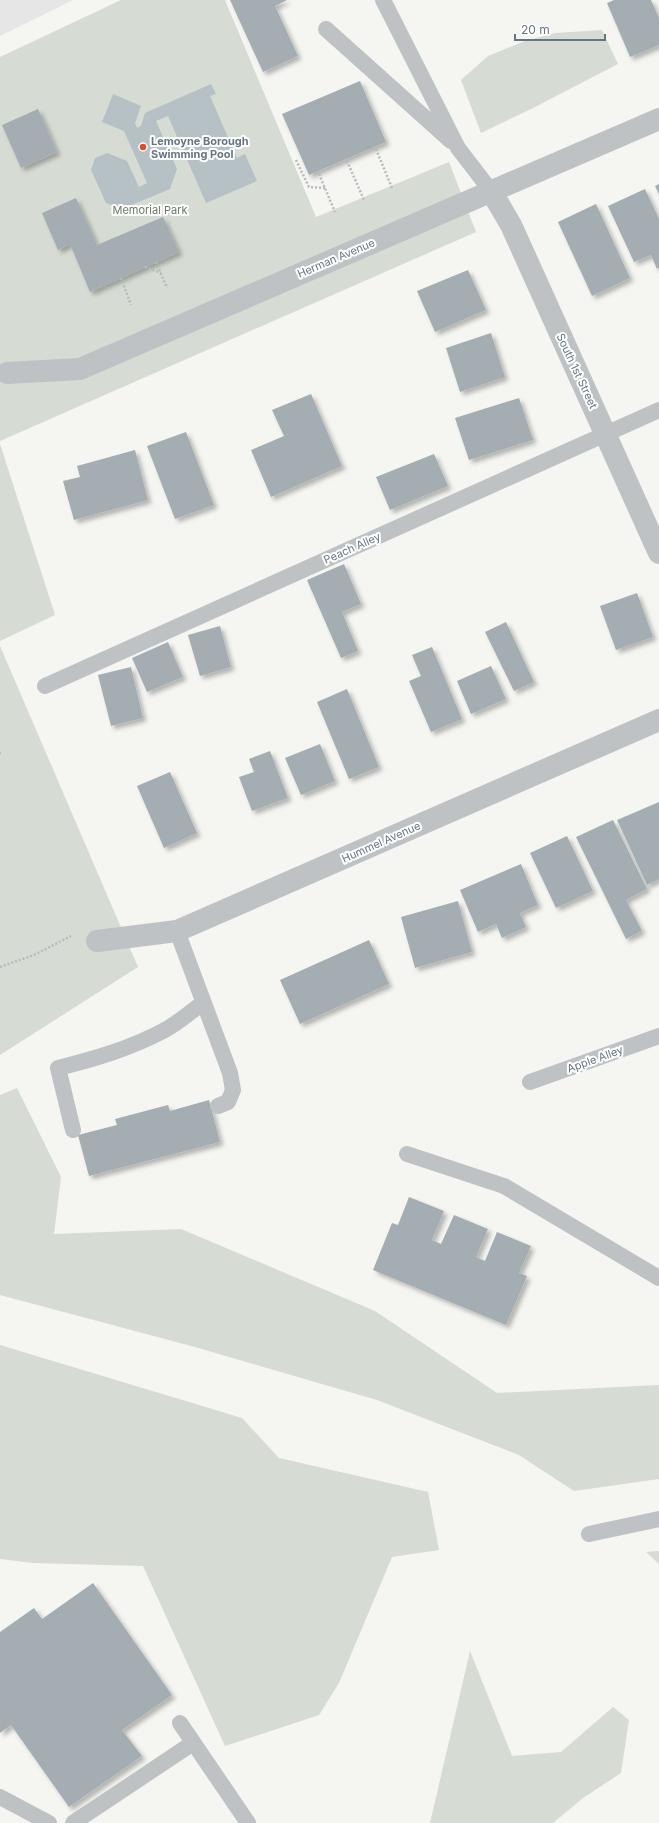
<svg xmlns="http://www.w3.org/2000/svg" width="659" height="1823" font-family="Inter,sans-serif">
  <defs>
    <filter id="shadow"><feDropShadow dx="3.5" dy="3.5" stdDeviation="2" flood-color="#0004"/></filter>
  </defs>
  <rect width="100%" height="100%" fill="#f5f5f1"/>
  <polygon fill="#e5e6e5" points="0,0 73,0 0,36"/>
  <g fill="#d6dbd3">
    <polygon points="121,0 225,0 316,217 449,162 476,232 0,441 0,57"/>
    <polygon points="602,30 618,64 533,108 481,133 461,80 488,56 525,41 556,33"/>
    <polygon points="0,444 55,615 0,641"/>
    <polygon points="0,646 138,967 0,1055"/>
    <polygon points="17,1088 61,1177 54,1234 181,1229 375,1311 497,1393 659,1385 659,1479 574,1491 519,1455 377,1400 195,1347 0,1295 0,1095"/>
    <polygon points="0,1345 242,1418 279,1458 428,1492 439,1550 392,1557 339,1683 319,1715 225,1746 143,1566 33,1563 0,1559"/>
    <polygon points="659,1551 659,1564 646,1552"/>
    <polygon points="470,1651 512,1756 561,1752 613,1707 629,1720 621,1773 583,1798 553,1823 430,1823"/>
  </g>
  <polygon fill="#b5c1c5" points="211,84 216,94 210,96 237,158 245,154 257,181 206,203 168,116 156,121 177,169 170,189 122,209 106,203 91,170 95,158 107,153 127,161 139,187 147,183 124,131 102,122 113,94 141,106 135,123 137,128 141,126 145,113"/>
  <g fill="#a4adb2" filter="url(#shadow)">
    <polygon points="230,0 287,0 275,6 298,56 263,72"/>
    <polygon points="614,0 651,0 659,18 659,45 630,57 607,3"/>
    <polygon points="360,81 386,142 309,175 282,114"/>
    <polygon points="38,109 57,152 21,168 2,125"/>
    <polygon points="659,184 659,194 655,186"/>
    <polygon points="645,189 659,219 659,268 657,269 651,255 634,262 608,206"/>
    <polygon points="76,198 97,245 163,217 179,252 90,292 70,244 58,250 42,213"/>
    <polygon points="596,204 630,278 592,296 558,222"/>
    <polygon points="468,270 486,310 435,332 417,291"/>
    <polygon points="491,333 505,377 460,392 446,348"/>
    <polygon points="311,394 342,466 271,497 251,450 284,436 272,410"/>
    <polygon points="519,398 533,440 469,460 455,418"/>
    <polygon points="186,432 214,505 175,519 147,446"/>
    <polygon points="135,450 148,500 74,520 63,481 80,477 77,466"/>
    <polygon points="434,454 448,486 390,510 376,477"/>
    <polygon points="344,564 361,604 342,612 358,651 341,658 307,580"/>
    <polygon points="637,593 653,637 616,650 600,606"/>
    <polygon points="506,622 534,682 514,691 485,632"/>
    <polygon points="220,626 231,667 200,676 188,635"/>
    <polygon points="168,642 183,677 147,692 132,658"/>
    <polygon points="432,647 462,719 431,732 409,681 421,676 412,655"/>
    <polygon points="491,666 506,699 471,714 457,681"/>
    <polygon points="131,667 143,718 111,726 98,675"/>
    <polygon points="347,689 379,767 349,779 317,702"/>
    <polygon points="320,744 335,781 301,795 285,758"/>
    <polygon points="270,751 288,798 252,811 239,777 254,772 249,759"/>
    <polygon points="170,772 197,833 164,848 137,786"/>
    <polygon points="659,802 659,879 647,885 617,820"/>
    <polygon points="613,820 647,889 626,900 642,931 626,939 576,837"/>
    <polygon points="567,836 593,891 556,908 530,853"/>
    <polygon points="521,864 538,905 520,913 526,927 502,938 496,924 478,932 460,890"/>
    <polygon points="458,901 472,952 415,968 401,917"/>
    <polygon points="369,940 389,984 300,1024 280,980"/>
    <polygon points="209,1100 220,1142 89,1176 78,1135 117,1125 115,1119 168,1105 170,1111"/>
    <polygon points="409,1197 444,1211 432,1240 441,1244 454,1215 488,1229 476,1257 485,1261 497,1232 531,1246 519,1273 527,1276 506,1325 373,1270 392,1223 398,1225"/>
    <polygon points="93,1583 172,1695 122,1730 142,1756 69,1807 11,1725 0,1733 0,1632 34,1608 42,1619"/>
  </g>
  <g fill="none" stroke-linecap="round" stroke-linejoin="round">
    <g stroke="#b8bbbd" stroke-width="2.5" stroke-dasharray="2 2" stroke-linecap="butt">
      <polyline points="376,149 392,188"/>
      <polyline points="296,160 309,187 325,188"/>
      <polyline points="347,161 364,200"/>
      <polyline points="319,174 335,212"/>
      <polyline points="156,262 167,288"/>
      <polyline points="145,267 161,273"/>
      <polyline points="121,278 131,305"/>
      <polyline points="0,753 1,753"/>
      <polyline points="0,967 34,955 71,936"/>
    </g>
    <g stroke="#bec2c5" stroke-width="16">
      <polyline points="383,0 458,148 491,191"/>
      <polyline points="326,29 451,141"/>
      <polyline points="45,686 659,410"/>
      <polyline points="177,931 230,1073 233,1090 228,1102 218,1106"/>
      <polyline points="530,1082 659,1036"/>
      <path d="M73 1130 58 1068C94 1059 129 1049 163 1031 177 1024 190 1012 203 1003"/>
      <polyline points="407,1154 504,1186 659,1278"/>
      <polyline points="589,1534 659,1519"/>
      <polyline points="180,1723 248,1823"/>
      <polyline points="0,1797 49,1823"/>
      <polyline points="73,1823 193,1743"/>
    </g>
    <g stroke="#bec2c5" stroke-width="22">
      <polyline points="491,191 511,225 659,553"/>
      <polyline points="7,373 80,369 659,119"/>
      <polyline points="97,941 177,931 659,720"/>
    </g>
  </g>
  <circle fill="#da4e2c" stroke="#fff" stroke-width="1.5" cx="143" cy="147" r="4"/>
  <g text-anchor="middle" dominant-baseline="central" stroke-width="4" stroke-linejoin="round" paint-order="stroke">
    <g font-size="11" font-weight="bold" fill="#657681" stroke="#fff" text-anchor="start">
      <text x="151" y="141">Lemoyne Borough<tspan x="151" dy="13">Swimming Pool</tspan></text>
    </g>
    <g font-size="11" fill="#697864" stroke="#fff">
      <text x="150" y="210">Memorial Park</text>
    </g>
    <g font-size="11" fill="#657681" stroke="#fff">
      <text transform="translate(336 258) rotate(-23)">Herman Avenue</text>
      <text transform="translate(577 371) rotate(65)">South 1st Street</text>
      <text transform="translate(352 548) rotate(-24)">Peach Alley</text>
      <text transform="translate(381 842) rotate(-24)">Hummel Avenue</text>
      <text transform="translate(595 1059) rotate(-20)">Apple Alley</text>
    </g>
  </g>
  <path d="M515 34v6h90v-6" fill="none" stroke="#657681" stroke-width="2"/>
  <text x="521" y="34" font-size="12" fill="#657681" stroke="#ffffff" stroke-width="3" paint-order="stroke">20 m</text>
</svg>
